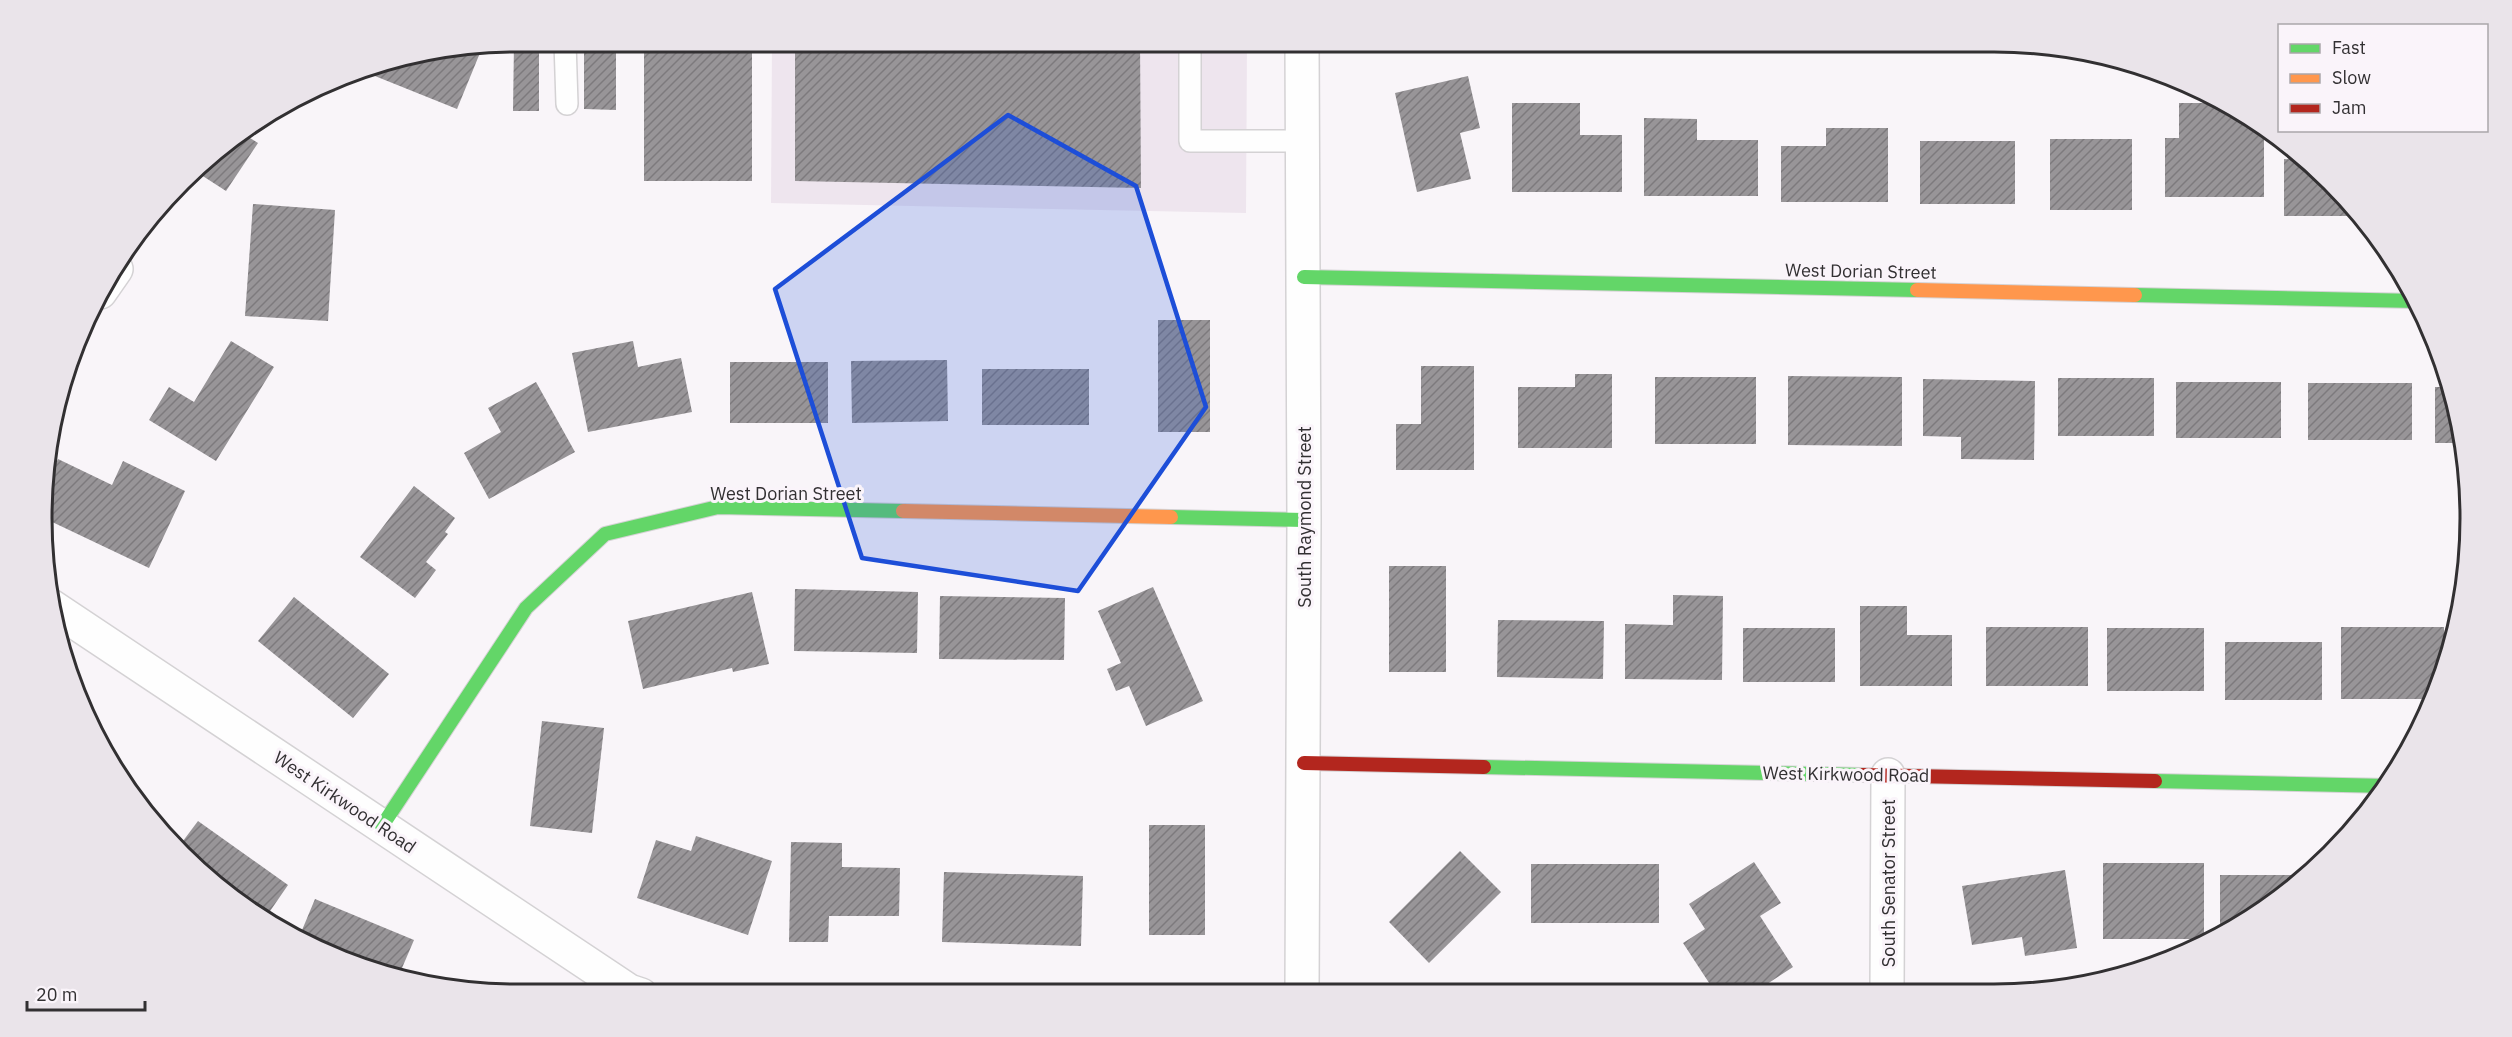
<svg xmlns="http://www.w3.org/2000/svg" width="2512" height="1037" font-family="'IBM Plex Sans',sans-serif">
  <defs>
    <pattern id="building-hatch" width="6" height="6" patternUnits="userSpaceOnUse" patternTransform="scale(1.5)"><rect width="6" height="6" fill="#989598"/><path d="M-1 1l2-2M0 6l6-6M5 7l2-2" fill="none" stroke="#7d7a7d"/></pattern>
  </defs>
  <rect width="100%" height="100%" fill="#f9f5f9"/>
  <polygon fill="#eee5ee" points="772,42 1247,42 1246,213 771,203"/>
  <g fill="url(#building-hatch)">
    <polygon points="518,42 539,42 539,111 513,111 514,43"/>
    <polygon points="584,42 616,42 616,110 584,109"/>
    <rect x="644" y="42" width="108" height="139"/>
    <polygon points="795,42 1140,42 1141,188 795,181"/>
    <polygon points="482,48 457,109 360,70 365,67"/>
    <polygon points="1468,76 1480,128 1460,133 1471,179 1417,192 1395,93"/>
    <polygon points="1512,103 1580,103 1580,135 1622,135 1622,192 1512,192"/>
    <polygon points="2179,103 2225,103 2264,129 2264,197 2165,197 2165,138 2179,138"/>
    <polygon points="1644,118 1697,119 1697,140 1758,140 1758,196 1644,196"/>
    <polygon points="1826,128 1888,128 1888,202 1781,202 1781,146 1826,146"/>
    <polygon points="242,133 258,143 226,191 195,171 205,160"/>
    <rect x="2050" y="139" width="82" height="71"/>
    <rect x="1920" y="141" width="95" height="63"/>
    <polygon points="2284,159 2307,160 2360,216 2284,216"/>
    <polygon points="253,204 335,210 328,321 245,316"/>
    <rect x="1158" y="320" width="52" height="112"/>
    <polygon points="231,341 274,367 216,461 149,420 169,387 194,402"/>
    <polygon points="633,341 638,367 681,358 692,412 588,432 572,353"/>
    <polygon points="947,360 948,421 852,423 851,361"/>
    <rect x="730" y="362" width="98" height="61"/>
    <polygon points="1421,366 1474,366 1474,470 1396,470 1396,424 1421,424"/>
    <rect x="982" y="369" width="107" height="56"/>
    <polygon points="1575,374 1612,374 1612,448 1518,448 1518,387 1575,387"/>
    <polygon points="1788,376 1902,377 1902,446 1788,445"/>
    <rect x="1655" y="377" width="101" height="67"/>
    <rect x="2058" y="378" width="96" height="58"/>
    <polygon points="1923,379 2035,381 2034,460 1961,459 1961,437 1923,436"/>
    <polygon points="536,382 575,452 489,499 464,453 501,432 488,408"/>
    <rect x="2176" y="382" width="105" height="56"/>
    <rect x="2308" y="383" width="104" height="57"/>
    <polygon points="2435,387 2451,387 2462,443 2435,443"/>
    <polygon points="58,459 112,485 123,461 185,491 149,568 48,520 47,482"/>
    <polygon points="414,486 455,518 445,532 448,534 426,562 436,570 415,598 360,557"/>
    <rect x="1389" y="566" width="57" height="106"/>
    <polygon points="1153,587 1203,701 1146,726 1129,686 1116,691 1107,669 1121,663 1098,611"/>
    <polygon points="795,589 918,592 917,653 794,651"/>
    <polygon points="752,592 769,664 733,672 732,668 643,689 628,621"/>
    <polygon points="1673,595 1723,596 1722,680 1625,679 1625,624 1673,625"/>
    <polygon points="940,596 1065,598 1064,660 939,659"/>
    <polygon points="294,597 389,674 353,718 258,641"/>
    <polygon points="1860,606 1907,606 1907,635 1952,635 1952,686 1860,686"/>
    <polygon points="1498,620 1604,621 1603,679 1497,677"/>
    <rect x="1986" y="627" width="102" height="59"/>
    <polygon points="2341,627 2444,627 2444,674 2431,699 2341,699"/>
    <rect x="1743" y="628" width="92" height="54"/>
    <rect x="2107" y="628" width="97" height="63"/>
    <rect x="2225" y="642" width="97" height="58"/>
    <polygon points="542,721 604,728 592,833 530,826"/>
    <polygon points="109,759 123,771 119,776"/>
    <polygon points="198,821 288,885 266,917 228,896 180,845"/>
    <rect x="1149" y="825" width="56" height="110"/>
    <polygon points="696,836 772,861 748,935 637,898 656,840 691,851"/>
    <polygon points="791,842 842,843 842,867 900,868 899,916 829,916 828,942 789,942"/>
    <polygon points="1460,851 1501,892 1429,963 1389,922"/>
    <polygon points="1754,862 1781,903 1760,916 1793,967 1755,992 1715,992 1683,943 1705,929 1689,904"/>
    <rect x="2103" y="863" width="101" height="76"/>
    <rect x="1531" y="864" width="128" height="59"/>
    <polygon points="2065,870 2077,948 2025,956 2022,937 1972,945 1962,886"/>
    <polygon points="944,872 1083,876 1081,946 942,942"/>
    <polygon points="2220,875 2309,875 2220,931"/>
    <polygon points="315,899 414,940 399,975 366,970 300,935"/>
  </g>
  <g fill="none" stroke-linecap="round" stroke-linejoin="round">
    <g stroke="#d4d2d4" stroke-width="24">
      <g id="lane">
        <polyline points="565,42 567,104"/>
        <polyline points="1190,42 1190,141 1302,141"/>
      </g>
    </g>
    <g stroke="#d4d2d4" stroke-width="36">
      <g id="street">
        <polyline points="100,292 116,269"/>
        <polyline points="51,606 629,991 641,995"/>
        <polyline points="1887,991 1888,775"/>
        <polyline points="1302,993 1304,520 1302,42"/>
      </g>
    </g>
    <g stroke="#d4d2d4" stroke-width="16">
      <g id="fast">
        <polyline points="1304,277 1917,290"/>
        <polyline points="2135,295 2416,301"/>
        <polyline points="1171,517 1304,520"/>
        <polyline points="1484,767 1862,775"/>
        <polyline points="2155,781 2388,786"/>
        <polyline points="382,826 526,608 605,534 718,507 903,511"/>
      </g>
    </g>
    <g stroke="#d4d2d4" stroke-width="16">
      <g id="slow">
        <polyline points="1917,290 2135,295"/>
        <polyline points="903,511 1171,517"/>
      </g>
    </g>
    <g stroke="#d4d2d4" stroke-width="16">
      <g id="jam">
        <polyline points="1304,763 1484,767"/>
        <polyline points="1862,775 2155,781"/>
      </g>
    </g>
    <use href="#lane" stroke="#fefefe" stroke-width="21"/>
    <use href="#street" stroke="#fefefe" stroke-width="33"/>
    <use href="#fast" stroke="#63d668" stroke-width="14"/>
    <use href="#slow" stroke="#ff974d" stroke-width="14"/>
    <use href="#jam" stroke="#b3261e" stroke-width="14"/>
  </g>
  <path fill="#1d4ed8" fill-opacity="0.2" stroke="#1d4ed8" stroke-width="4.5" stroke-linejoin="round" d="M1008 115 1136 186 1206 407 1078 591 862 558 775 289Z"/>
  <g text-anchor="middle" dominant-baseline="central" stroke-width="6" stroke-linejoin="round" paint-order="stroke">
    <g font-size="18" fill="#323032" stroke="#faf4fa">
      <text transform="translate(1861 271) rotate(1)">West Dorian Street</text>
      <text x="786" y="493">West Dorian Street</text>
      <text transform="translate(1304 517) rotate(-90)">South Raymond Street</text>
      <text transform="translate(1846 774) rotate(1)">West Kirkwood Road</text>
      <text transform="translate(345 802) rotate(34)">West Kirkwood Road</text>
      <text transform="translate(1888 883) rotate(-90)">South Senator Street</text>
    </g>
  </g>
  <path d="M0 0H2512V1037H0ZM518 52H1994A466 466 0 0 1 2460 518V518A466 466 0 0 1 1994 984H518A466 466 0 0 1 52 518V518A466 466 0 0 1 518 52Z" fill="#eae4ea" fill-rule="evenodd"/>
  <path fill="none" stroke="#323032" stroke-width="3" d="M518 52H1994A466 466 0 0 1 2460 518V518A466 466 0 0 1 1994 984H518A466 466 0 0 1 52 518V518A466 466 0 0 1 518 52Z"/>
  <rect x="2278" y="24" width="210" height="108" fill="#faf4fa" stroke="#aaa6aa" stroke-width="1.5"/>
  <rect x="2290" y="44" width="30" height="9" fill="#63d668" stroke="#aaa6aa" stroke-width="1.5"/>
  <text x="2332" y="54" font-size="18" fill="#323032">Fast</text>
  <rect x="2290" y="74" width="30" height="9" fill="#ff974d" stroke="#aaa6aa" stroke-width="1.5"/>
  <text x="2332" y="84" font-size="18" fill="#323032">Slow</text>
  <rect x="2290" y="104" width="30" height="9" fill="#b3261e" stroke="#aaa6aa" stroke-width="1.5"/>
  <text x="2332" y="114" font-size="18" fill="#323032">Jam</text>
  <path d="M27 1001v9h118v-9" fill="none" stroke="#323032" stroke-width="3"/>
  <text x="36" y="1001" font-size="18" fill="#323032" stroke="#faf4fa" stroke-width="4.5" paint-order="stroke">20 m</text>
</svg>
